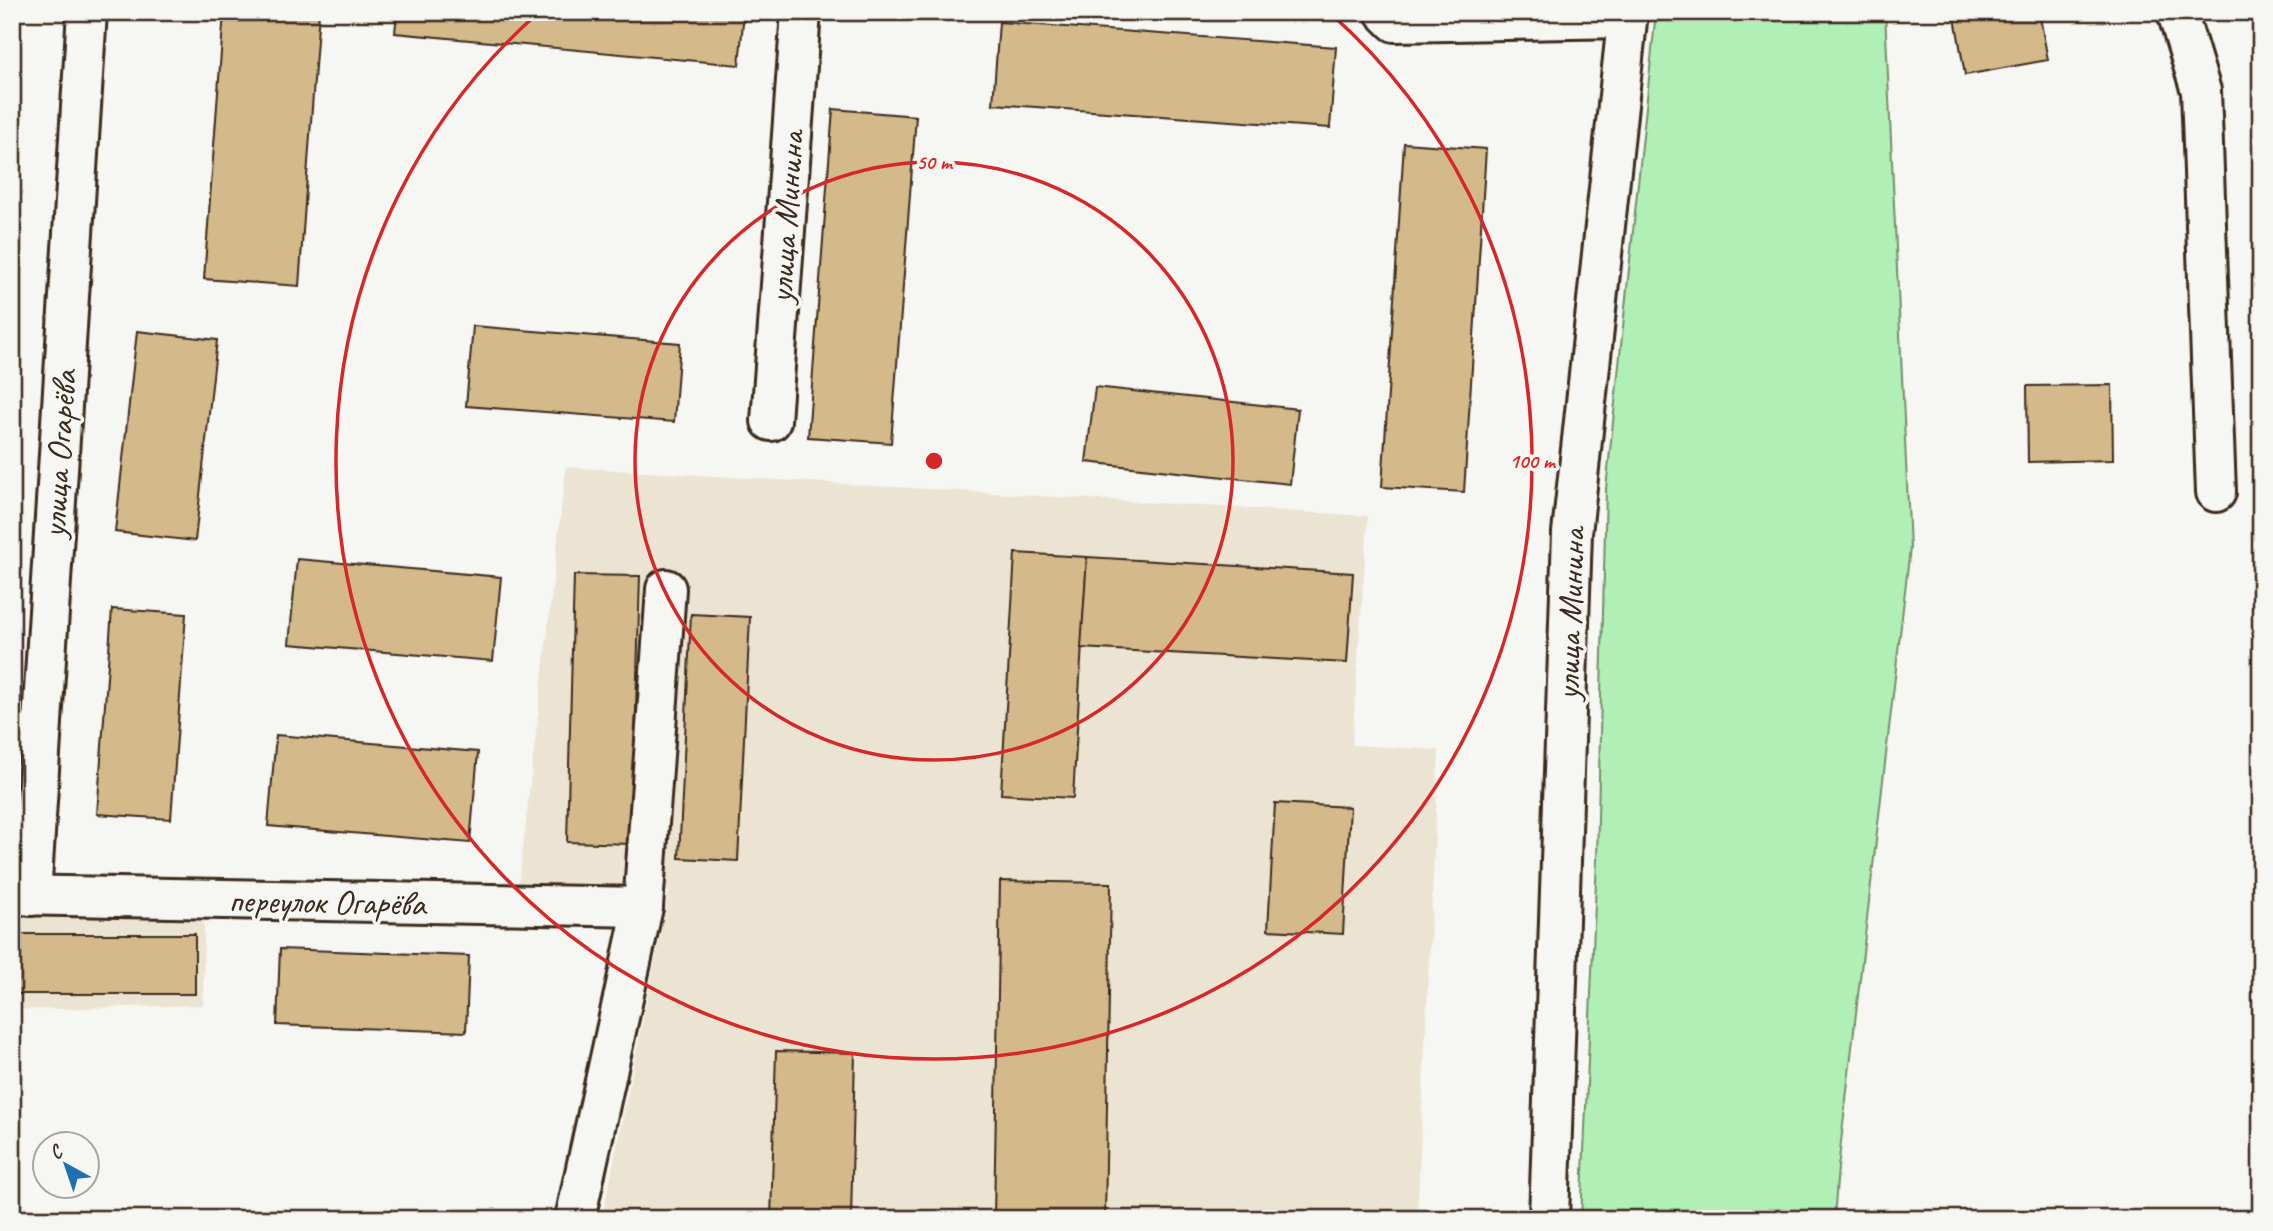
<svg xmlns="http://www.w3.org/2000/svg" width="2273" height="1231" font-family="Caveat,sans-serif">
  <rect width="100%" height="100%" fill="#f6f6f2"/>
  <filter id="ink" filterUnits="userSpaceOnUse"><feTurbulence type="fractalNoise" baseFrequency=".0143" numOctaves="2"/><feDisplacementMap in="SourceGraphic" scale="14" xChannelSelector="R" yChannelSelector="G"/><feConvolveMatrix kernelMatrix="1 2 1 2 8 2 1 2 1" color-interpolation-filters="sRGB"/></filter>
  <g filter="url(#ink)">
    <g fill="#ece4d3">
      <polygon points="566,467 1368,516 1352,745 1439,750 1417,1219 602,1219 669,891 519,882"/>
      <polygon points="12,909 204,919 203,1005 12,1010"/>
    </g>
    <polygon fill="#b0f0b7" stroke="#768d6a" stroke-width="2" points="1656,12 1885,12 1910,548 1838,1168 1834,1219 1581,1219 1597,859 1606,489"/>
    <g fill="#d4b98a" stroke="#3b2a1e" stroke-width="2">
      <polygon points="12,12 17,12 12,75"/>
      <polygon points="224,12 319,12 299,286 204,279"/>
      <polygon points="397,12 744,12 739,65 395,33"/>
      <polygon points="1954,12 2039,12 2048,60 1965,75"/>
      <polygon points="999,22 1336,47 1330,128 993,104"/>
      <polygon points="833,109 916,116 891,443 808,437"/>
      <polygon points="1404,143 1486,149 1464,492 1382,487"/>
      <polygon points="473,326 680,343 674,422 466,406"/>
      <polygon points="137,331 217,340 195,541 115,532"/>
      <polygon points="2112,385 2113,460 2028,462 2027,386"/>
      <polygon points="1095,387 1298,409 1290,484 1086,462"/>
      <polygon points="1015,553 1087,557 1073,798 1001,794"/>
      <polygon points="1087,557 1353,573 1347,663 1081,648"/>
      <polygon points="297,559 501,577 493,661 289,644"/>
      <polygon points="574,575 640,576 632,844 567,842"/>
      <polygon points="112,609 186,614 171,819 97,814"/>
      <polygon points="691,614 750,617 738,861 679,858"/>
      <polygon points="276,735 478,752 470,843 268,826"/>
      <polygon points="1275,803 1350,807 1343,934 1268,930"/>
      <polygon points="1000,881 1111,883 1105,1219 994,1219"/>
      <rect x="12" y="934" width="183" height="60"/>
      <polygon points="280,949 469,956 466,1032 277,1025"/>
      <polygon points="776,1051 855,1053 851,1219 771,1219"/>
    </g>
    <g fill="none" stroke-linecap="round" stroke-linejoin="round">
      <g stroke="#3b2a1e" stroke-width="44">
        <g id="minor">
          <polyline points="1385,12 1395,22 1627,18"/>
          <polyline points="2177,12 2201,91 2216,492"/>
          <polyline points="771,421 801,12"/>
          <polyline points="12,895 643,907"/>
          <polyline points="31,896 87,12"/>
          <polyline points="575,1219 643,907 666,589"/>
          <polyline points="1549,1219 1572,533 1628,12"/>
        </g>
      </g>
      <use href="#minor" stroke="#f6f6f2" stroke-width="38"/>
    </g>
  </g>
  <g fill="none" stroke="#d62828" stroke-width="3.5">
    <circle cx="934" cy="461" r="299"/>
    <path d="M1330 13A598 598 0 1 1 538 13"/>
  </g>
  <g text-anchor="middle" dominant-baseline="central" stroke-width="7" stroke-linejoin="round" paint-order="stroke">
    <g font-size="35" fill="#3b2a1e" stroke="#f6f6f2">
      <text transform="translate(786 217) rotate(-86)">улица Минина</text>
      <text transform="translate(59 454) rotate(-86)">улица Огарёва</text>
      <text transform="translate(1570 614) rotate(-88)">улица Минина</text>
      <text transform="translate(327 902) rotate(1)">переулок Огарёва</text>
    </g>
  </g>
  <circle cx="934" cy="461" r="10" fill="#d62828" stroke="#f6f6f2" stroke-width="3.5"/>
  <g font-size="21" text-anchor="middle" font-weight="bold" fill="#d62828" stroke="#f6f6f2" stroke-width="7" stroke-linejoin="round" paint-order="stroke">
    <text x="934" y="169">50 m</text>
    <text x="1532" y="468">100 m</text>
  </g>
  <rect width="2273" height="1231" fill="none" stroke="#f6f6f2" stroke-width="42"/>
  <rect x="21" y="21" width="2231" height="1189" fill="none" stroke="#3b2a1e" stroke-width="2.5" filter="url(#ink)"/>
  <g transform="translate(66 1165) rotate(320)"><circle r="33" fill="#f6f6f2" stroke="#aba49d" stroke-width="2"/>
  <path d="M0-5L12 26L0 18L-12 26Z" fill="#1f6fb2"/>
  <text y="-10" font-size="19" font-weight="bold" text-anchor="middle" fill="#3b2a1e">С</text>
  </g>
</svg>
